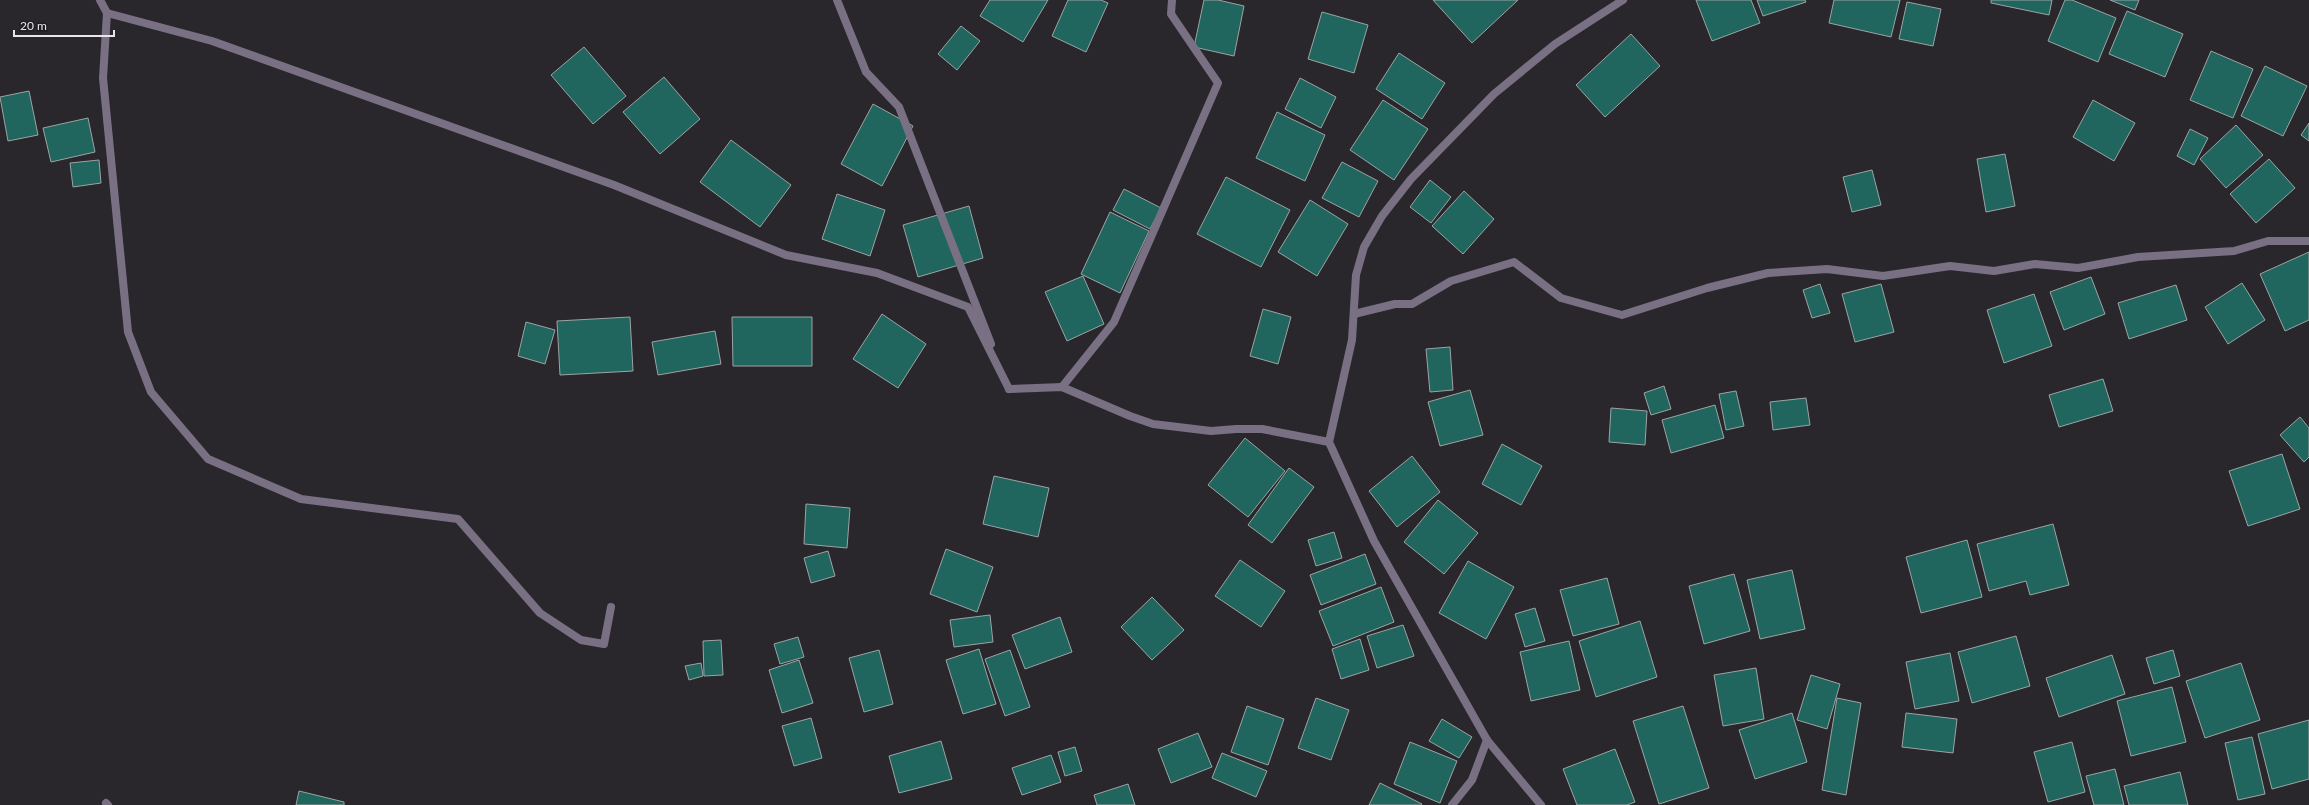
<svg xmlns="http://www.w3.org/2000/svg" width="2309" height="805" font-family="Lato,sans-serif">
  <rect width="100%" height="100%" fill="#29272b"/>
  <g fill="#20655e" stroke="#9da4a3">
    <polygon points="990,0 1048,0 1023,42 980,16"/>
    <polygon points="1068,0 1101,0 1108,3 1086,52 1052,36"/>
    <polygon points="1204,0 1218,0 1244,6 1234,56 1194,47"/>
    <polygon points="1433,0 1518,0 1472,43"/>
    <polygon points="1696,0 1751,0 1760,23 1712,41"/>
    <polygon points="1757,0 1805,0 1806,2 1763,16"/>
    <polygon points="1834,0 1900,0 1891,37 1829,23"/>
    <polygon points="1991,0 2052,0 2049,15 1991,3"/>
    <polygon points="2065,0 2072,0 2116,18 2098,62 2048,41"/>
    <polygon points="2110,0 2139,0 2135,10"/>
    <polygon points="1907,2 1941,9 1933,46 1899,39"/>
    <polygon points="2127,11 2183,34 2165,77 2109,54"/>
    <polygon points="1322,12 1368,25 1354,73 1308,59"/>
    <polygon points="961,26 980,41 957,70 938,54"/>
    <polygon points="1631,34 1660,66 1605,117 1576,85"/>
    <polygon points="584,47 626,96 593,124 551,75"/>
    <polygon points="2211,51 2253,69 2233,118 2190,100"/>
    <polygon points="1399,53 1445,83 1422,119 1376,89"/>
    <polygon points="2265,66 2307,86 2283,136 2241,116"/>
    <polygon points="664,77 700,119 660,154 623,112"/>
    <polygon points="1300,78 1336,97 1321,128 1285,109"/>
    <polygon points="29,91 38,135 8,141 0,97"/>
    <polygon points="1383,100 1428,129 1394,180 1350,150"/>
    <polygon points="2093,100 2135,123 2114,161 2073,137"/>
    <polygon points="873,104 913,126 882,186 841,164"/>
    <polygon points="1277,112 1325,135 1305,181 1256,158"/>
    <polygon points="88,118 95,152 51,162 43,128"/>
    <polygon points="2309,123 2309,141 2301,135"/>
    <polygon points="2236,125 2263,155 2226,188 2200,159"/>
    <polygon points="2190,129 2208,138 2194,165 2177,156"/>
    <polygon points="731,140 791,185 760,227 700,182"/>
    <polygon points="2005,154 2015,206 1986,212 1977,159"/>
    <polygon points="2269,159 2295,188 2256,223 2230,194"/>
    <polygon points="99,160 101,183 73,187 70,163"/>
    <polygon points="1342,162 1378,181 1359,217 1322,198"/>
    <polygon points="1872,170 1881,205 1852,212 1843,177"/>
    <polygon points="1226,177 1290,210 1261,267 1197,234"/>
    <polygon points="1430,180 1451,197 1431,223 1410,207"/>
    <polygon points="1124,189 1161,208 1150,229 1113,210"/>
    <polygon points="1464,191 1494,219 1463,254 1432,226"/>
    <polygon points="837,194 885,210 870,256 822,239"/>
    <polygon points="1310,200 1348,224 1317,276 1278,252"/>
    <polygon points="969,206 983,258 918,277 903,225"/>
    <polygon points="1110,212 1149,231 1120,293 1081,274"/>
    <polygon points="2309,252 2309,320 2285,331 2260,274"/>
    <polygon points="1083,276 1104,324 1067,341 1045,292"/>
    <polygon points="2091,277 2105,314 2064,330 2050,292"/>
    <polygon points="2242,283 2265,320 2228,344 2205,307"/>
    <polygon points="1820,284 1830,313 1812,318 1803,290"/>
    <polygon points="1881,284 1894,332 1855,342 1842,294"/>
    <polygon points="2176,285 2187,320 2129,339 2118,303"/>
    <polygon points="2034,294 2052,346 2004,363 1987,310"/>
    <polygon points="1263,309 1291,317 1278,364 1250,356"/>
    <polygon points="882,314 926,344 898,388 853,359"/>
    <polygon points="630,317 633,371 560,375 557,321"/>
    <polygon points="732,317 812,317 812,366 733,366"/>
    <polygon points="526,322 555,330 545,364 518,356"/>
    <polygon points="715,331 721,364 658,375 652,342"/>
    <polygon points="1450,347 1453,390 1430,392 1426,349"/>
    <polygon points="2103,379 2113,411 2059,427 2049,395"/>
    <polygon points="1664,386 1671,409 1651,415 1644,393"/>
    <polygon points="1470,390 1483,435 1440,446 1428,402"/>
    <polygon points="1736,391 1744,426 1726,430 1719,394"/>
    <polygon points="1806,398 1810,425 1773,430 1770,402"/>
    <polygon points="1715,405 1724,438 1671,453 1662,420"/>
    <polygon points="1611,408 1647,411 1645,445 1609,442"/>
    <polygon points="2300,417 2309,428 2309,457 2304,462 2280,435"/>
    <polygon points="1245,438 1285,471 1248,517 1208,485"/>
    <polygon points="1502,444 1542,466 1521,505 1482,484"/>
    <polygon points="2282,454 2300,509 2248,526 2229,471"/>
    <polygon points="1412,456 1440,492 1397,527 1369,491"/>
    <polygon points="1289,468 1314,487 1272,543 1248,525"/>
    <polygon points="994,476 1049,488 1038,537 983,524"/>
    <polygon points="1438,500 1478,533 1444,574 1404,542"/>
    <polygon points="806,504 850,508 847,548 804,544"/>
    <polygon points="2053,524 2069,585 2030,595 2026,581 1989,591 1977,544"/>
    <polygon points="1334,532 1342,558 1316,566 1308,540"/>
    <polygon points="1967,540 1982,597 1921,613 1906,557"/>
    <polygon points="946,549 993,567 977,612 930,594"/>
    <polygon points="828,551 835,576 811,583 804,558"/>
    <polygon points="1365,554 1376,584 1321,605 1310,575"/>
    <polygon points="1240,560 1285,591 1261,627 1215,596"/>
    <polygon points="1468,561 1514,587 1486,639 1439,613"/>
    <polygon points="1792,570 1805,629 1760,639 1747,580"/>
    <polygon points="1734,574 1750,631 1704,644 1689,586"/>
    <polygon points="1607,578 1619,624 1573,636 1560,590"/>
    <polygon points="1381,587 1394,622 1333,646 1319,611"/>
    <polygon points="1152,597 1184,630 1152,660 1121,627"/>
    <polygon points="1535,608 1545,641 1525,647 1515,614"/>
    <polygon points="990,615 993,642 954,647 950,620"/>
    <polygon points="1060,617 1072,652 1025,669 1012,635"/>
    <polygon points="1640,621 1657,677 1596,697 1579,641"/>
    <polygon points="1403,625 1414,656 1377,668 1367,636"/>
    <polygon points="2016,636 2030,686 1972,703 1958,652"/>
    <polygon points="798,637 804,657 780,664 774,644"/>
    <polygon points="1360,639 1369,670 1341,679 1332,649"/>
    <polygon points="721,640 723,675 704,676 703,641"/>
    <polygon points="1569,641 1580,690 1531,701 1520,652"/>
    <polygon points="979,649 996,704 963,714 946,660"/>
    <polygon points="879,650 893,704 864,712 849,658"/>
    <polygon points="1010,650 1030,707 1005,716 985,659"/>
    <polygon points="2173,650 2180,676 2154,684 2146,658"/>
    <polygon points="1950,653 1959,701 1915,709 1906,662"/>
    <polygon points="2112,655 2125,694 2059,717 2046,678"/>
    <polygon points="799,660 813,703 782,713 769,670"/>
    <polygon points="701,663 703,676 689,680 685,666"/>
    <polygon points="2241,663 2260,720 2205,738 2186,681"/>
    <polygon points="1756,668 1764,719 1723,726 1714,675"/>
    <polygon points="1811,675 1840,684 1827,729 1797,720"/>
    <polygon points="2172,687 2186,742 2131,756 2117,701"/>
    <polygon points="1316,698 1349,710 1331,760 1298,748"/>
    <polygon points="1837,698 1861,703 1846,795 1822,790"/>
    <polygon points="1247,706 1284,719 1268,765 1231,752"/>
    <polygon points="1683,706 1709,788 1659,804 1633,721"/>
    <polygon points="1792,713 1807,762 1755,779 1739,730"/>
    <polygon points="1906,713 1957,719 1953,753 1902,747"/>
    <polygon points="811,718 822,758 794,766 782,726"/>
    <polygon points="1442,719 1472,737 1459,758 1429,741"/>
    <polygon points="2309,720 2309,779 2272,789 2258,734"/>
    <polygon points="1198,733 1212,767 1171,783 1158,749"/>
    <polygon points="2252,737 2265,794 2238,800 2225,743"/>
    <polygon points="941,741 952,779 899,793 889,756"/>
    <polygon points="1410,742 1457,761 1440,803 1394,784"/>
    <polygon points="2072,742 2085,792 2048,802 2034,752"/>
    <polygon points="1075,747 1082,771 1065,776 1058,752"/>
    <polygon points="1615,749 1635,802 1627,805 1577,805 1563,769"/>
    <polygon points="1222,753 1267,771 1256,797 1212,778"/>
    <polygon points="1051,755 1061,782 1022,795 1012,768"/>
    <polygon points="2115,769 2124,805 2094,805 2086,776"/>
    <polygon points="2180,772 2188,805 2129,805 2124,786"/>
    <polygon points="1380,783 1422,804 1421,805 1369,805"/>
    <polygon points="1128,784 1135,805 1097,805 1094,795"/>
    <polygon points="299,791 344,802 344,805 296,805"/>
  </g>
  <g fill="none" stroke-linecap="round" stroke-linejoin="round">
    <g stroke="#7a7083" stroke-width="8">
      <polyline points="100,0 107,13 212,41 614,185 786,255 877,273 968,307 1009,389"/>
      <polyline points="837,0 866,72 899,107 991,344"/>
      <polyline points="107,13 103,78 128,332 151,392 208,459 301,499 458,519 540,613 581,640 604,644 611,607"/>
      <polyline points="1354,314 1395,304 1412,304 1451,281 1514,262 1561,298 1622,315 1707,288 1768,273 1827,269 1883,276 1950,266 1994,271 2035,264 2078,268 2138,257 2234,251 2268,241 2309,241"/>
      <polyline points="1062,387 1114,322 1218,83 1171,14 1172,0"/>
      <polyline points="1009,389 1062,387 1130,416 1153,424 1211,431 1236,429 1262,429 1329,442"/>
      <polyline points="106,803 108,805"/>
      <polyline points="1452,805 1472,780 1487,740"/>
      <polyline points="1541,805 1487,740 1374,541 1329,442 1352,340 1356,275 1364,247 1382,216 1411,179 1494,94 1555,44 1623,0"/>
    </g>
  </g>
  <path d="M14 30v6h100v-6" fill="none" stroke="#e8e6e9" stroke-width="2"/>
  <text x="20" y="30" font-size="12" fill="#e8e6e9" stroke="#201e21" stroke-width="3" paint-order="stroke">20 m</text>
</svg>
